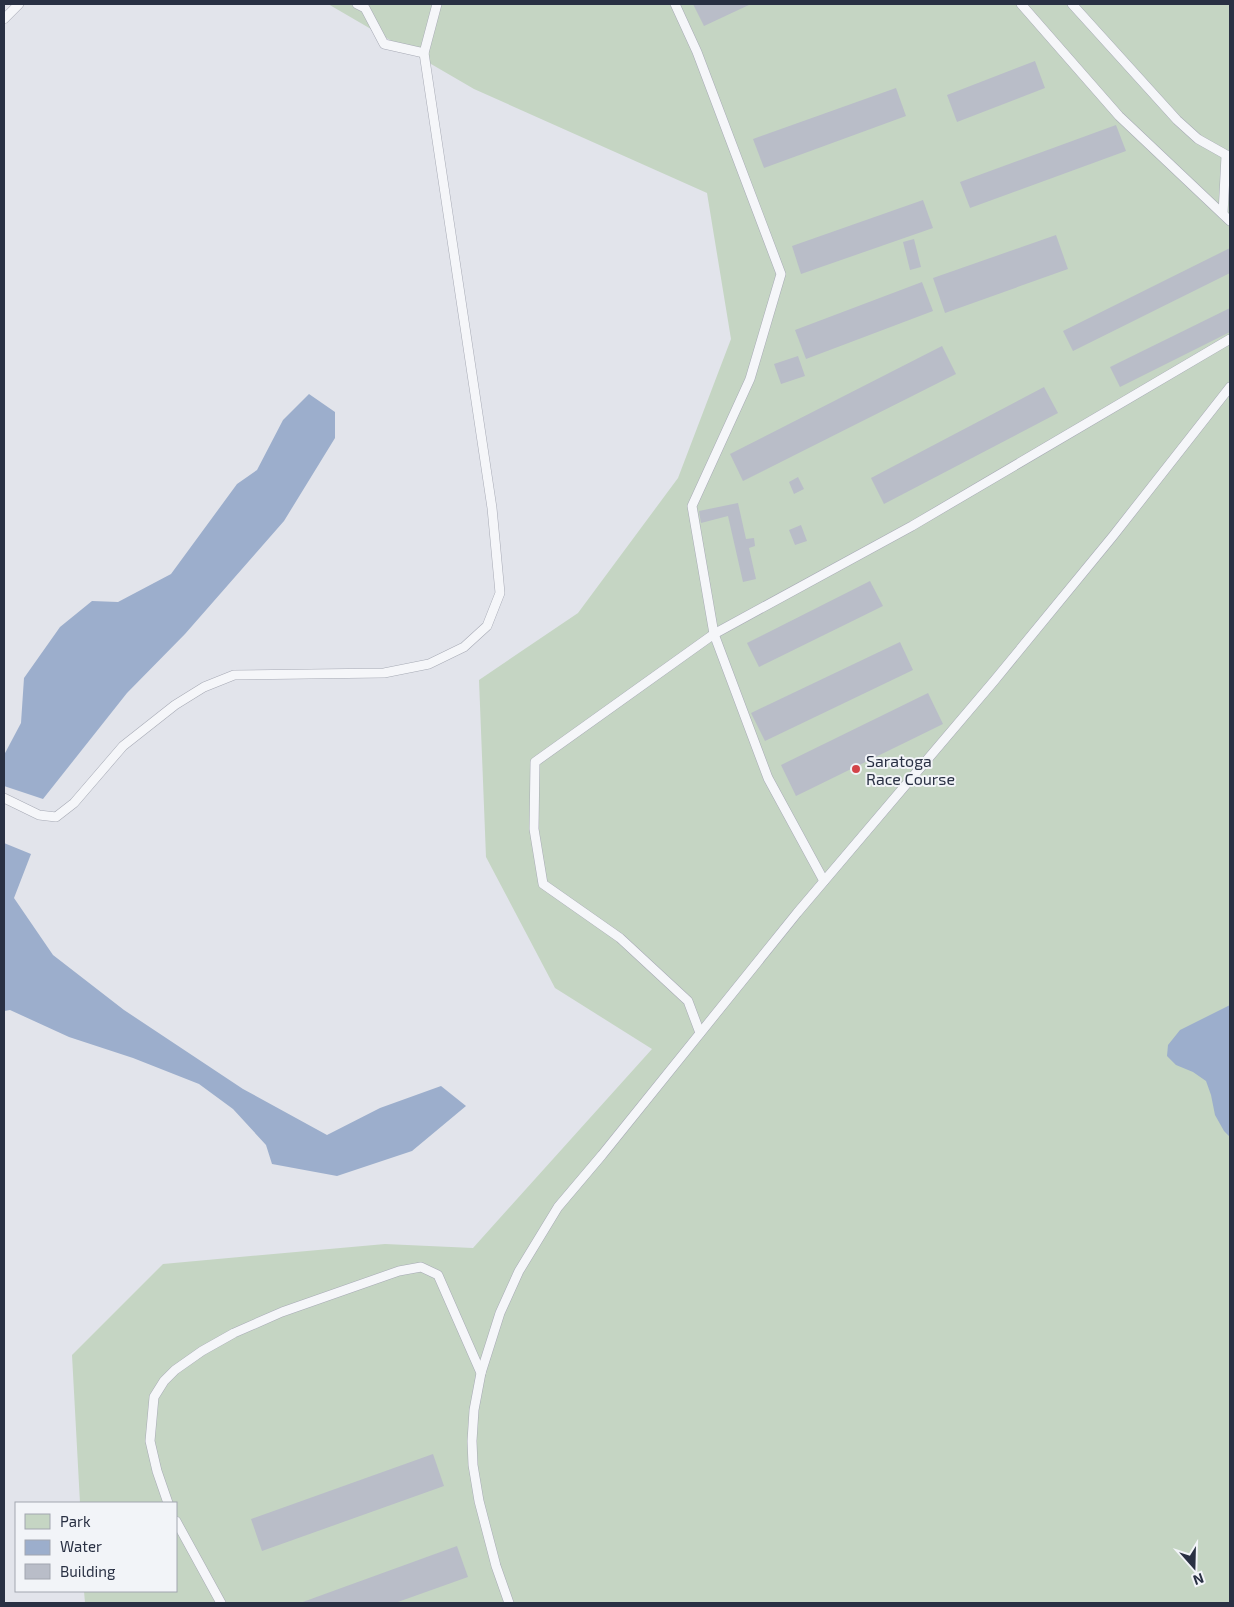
<svg xmlns="http://www.w3.org/2000/svg" width="1234" height="1607" font-family="'Exo 2',sans-serif">
  <rect width="100%" height="100%" fill="#e2e4eb"/>
  <polygon fill="#c5d5c3" points="328,4 1230,4 1230,1603 85,1603 84,1591 176,1591 176,1503 80,1503 72,1355 163,1264 385,1244 473,1248 652,1049 555,988 486,857 479,680 578,613 678,478 731,339 707,193 474,89"/>
  <g fill="#9caecc">
    <polygon points="309,394 335,412 335,438 284,521 185,634 127,693 43,799 4,786 4,755 21,723 24,678 60,627 92,601 118,602 171,574 237,484 257,470 283,420"/>
    <polygon points="4,843 31,854 14,898 53,955 124,1010 243,1089 327,1135 380,1108 441,1086 466,1106 412,1151 337,1176 272,1164 266,1145 233,1109 199,1084 133,1058 69,1037 10,1010 4,1011"/>
    <polygon points="1230,1005 1230,1137 1224,1131 1215,1115 1211,1095 1206,1081 1193,1072 1176,1065 1167,1056 1168,1045 1180,1030"/>
  </g>
  <g fill="#b9bdc8">
    <polygon points="693,4 751,4 704,26"/>
    <polygon points="1035,61 1045,88 957,122 947,95"/>
    <polygon points="896,88 906,116 764,168 753,139"/>
    <polygon points="1116,125 1126,151 970,208 960,182"/>
    <polygon points="923,200 933,228 801,274 792,246"/>
    <polygon points="1056,235 1068,269 945,313 933,278"/>
    <polygon points="914,239 921,267 910,270 903,242"/>
    <polygon points="1230,248 1230,273 1073,351 1063,331"/>
    <polygon points="922,282 933,311 806,359 795,330"/>
    <polygon points="1230,308 1230,332 1120,387 1110,367"/>
    <polygon points="942,346 956,374 743,481 730,454"/>
    <polygon points="798,356 805,376 781,384 774,364"/>
    <polygon points="1044,387 1058,413 884,504 871,478"/>
    <polygon points="798,477 804,489 794,494 789,482"/>
    <polygon points="738,503 746,539 754,538 755,546 749,548 756,579 743,582 728,516 701,523 699,511"/>
    <polygon points="801,525 807,541 795,545 789,530"/>
    <polygon points="870,581 883,606 759,667 747,643"/>
    <polygon points="900,642 913,670 765,741 751,713"/>
    <polygon points="928,693 943,724 796,796 781,765"/>
    <polygon points="433,1454 444,1486 262,1551 251,1519"/>
    <polygon points="457,1546 468,1577 395,1603 300,1603"/>
  </g>
  <g fill="none" stroke-linecap="round" stroke-linejoin="round">
    <g stroke="#a7aab5" stroke-width="10">
      <g id="service">
        <polyline points="357,4 365,8 384,44 424,53"/>
        <polyline points="675,4 697,52 781,274 750,379 692,506 714,634 768,778 824,881"/>
        <polyline points="1021,4 1119,116 1230,221"/>
        <polyline points="1072,4 1177,120 1198,139 1230,157"/>
        <polyline points="4,19 19,4"/>
        <polyline points="1223,214 1226,156"/>
        <polyline points="4,798 39,815 56,817 74,803 123,746 175,705 204,687 234,675 384,673 429,664 464,647 487,626 500,593 492,508 424,53 437,4"/>
        <polyline points="700,1033 688,1001 620,938 543,884 534,829 535,762 714,634 912,526 1230,339"/>
        <polyline points="481,1373 500,1313 519,1271 558,1207 602,1155 797,913 994,681 1113,536 1230,387"/>
        <polyline points="168,1503 157,1471 150,1441 154,1397 164,1381 175,1370 202,1351 234,1333 282,1312 399,1271 421,1267 438,1275 481,1373 474,1410 472,1441 473,1465 479,1501 496,1566 509,1603"/>
        <polyline points="176,1521 221,1603"/>
      </g>
    </g>
    <use href="#service" stroke="#f5f6f9" stroke-width="9"/>
  </g>
  <circle fill="#d34449" stroke="#f2f4f8" stroke-width="2" cx="856" cy="769" r="5"/>
  <g text-anchor="middle" dominant-baseline="central" stroke-width="4" stroke-linejoin="round" paint-order="stroke">
    <g font-size="16" fill="#293043" stroke="#f2f4f8" text-anchor="start">
      <text x="866" y="760">Saratoga<tspan x="866" dy="18">Race Course</tspan></text>
    </g>
  </g>
  <rect width="1234" height="1607" fill="none" stroke="#293043" stroke-width="10"/>
  <rect x="15" y="1502" width="162" height="90" fill="#f2f4f8" stroke="#a2a6b0"/>
  <rect x="25" y="1514" width="25" height="15" fill="#c5d5c3" stroke="#a2a6b0"/>
  <text x="60" y="1527" font-size="15" fill="#293043">Park</text>
  <rect x="25" y="1540" width="25" height="15" fill="#9caecc" stroke="#a2a6b0"/>
  <text x="60" y="1552" font-size="15" fill="#293043">Water</text>
  <rect x="25" y="1564" width="25" height="15" fill="#b9bdc8" stroke="#a2a6b0"/>
  <text x="60" y="1577" font-size="15" fill="#293043">Building</text>
  <g transform="translate(1194 1567) rotate(160)" stroke="#f2f4f8" stroke-width="4" paint-order="stroke">
  <path d="M0-4L9 19L0 12L-9 19Z" fill="#293043"/>
  <text y="-8" font-size="14" font-weight="bold" text-anchor="middle" fill="#293043">N</text>
  </g>
</svg>
